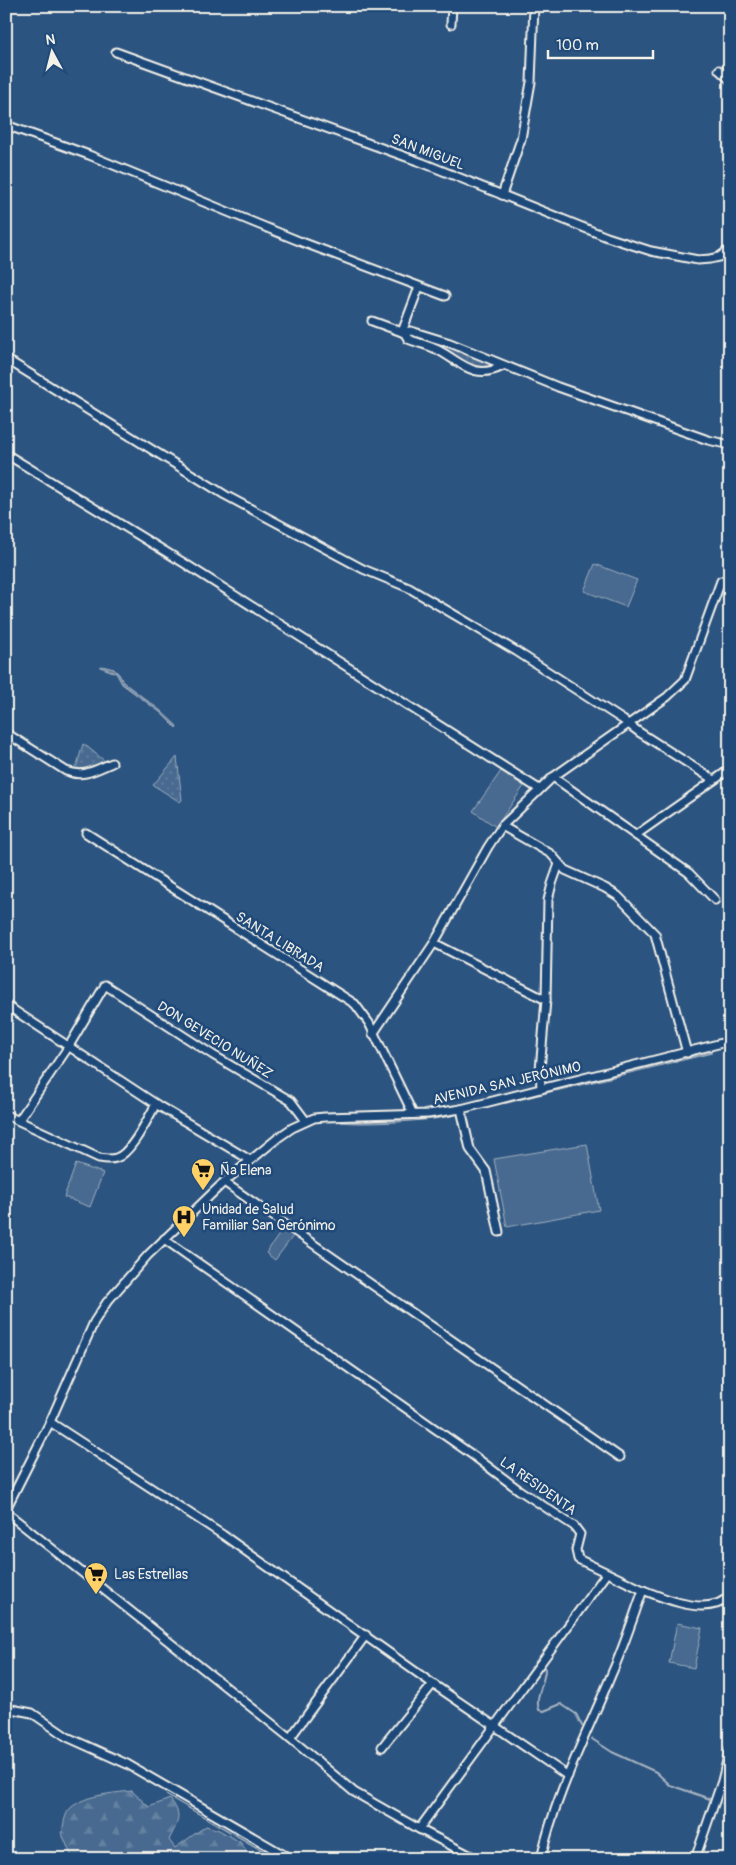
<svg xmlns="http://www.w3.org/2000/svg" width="736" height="1865" font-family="Pangolin,sans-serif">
  <defs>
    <pattern id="grass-dots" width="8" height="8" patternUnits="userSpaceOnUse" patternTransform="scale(1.25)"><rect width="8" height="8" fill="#496b90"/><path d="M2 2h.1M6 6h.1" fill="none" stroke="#6481a0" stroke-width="1.8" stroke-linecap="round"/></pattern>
    <pattern id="forest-firs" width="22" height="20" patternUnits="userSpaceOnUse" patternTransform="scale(1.25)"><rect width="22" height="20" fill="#496b90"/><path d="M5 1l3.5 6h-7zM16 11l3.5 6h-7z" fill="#6481a0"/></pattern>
    <pattern id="water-waves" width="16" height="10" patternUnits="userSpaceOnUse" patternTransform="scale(1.25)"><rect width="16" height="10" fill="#738ca6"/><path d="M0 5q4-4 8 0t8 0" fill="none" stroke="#647484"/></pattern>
  </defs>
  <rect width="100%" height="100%" fill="#2c5481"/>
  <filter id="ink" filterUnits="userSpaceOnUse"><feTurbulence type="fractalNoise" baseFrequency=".02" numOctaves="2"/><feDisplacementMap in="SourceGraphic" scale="10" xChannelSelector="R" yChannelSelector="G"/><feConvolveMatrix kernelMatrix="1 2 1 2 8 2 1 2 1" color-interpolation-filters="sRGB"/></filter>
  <g filter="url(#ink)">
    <g fill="url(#grass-dots)" stroke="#9eaebc">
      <polygon points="408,333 444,343 499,365 477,369 410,338"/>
      <polygon points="83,744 85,745 106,762 90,770 71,770 77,765"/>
      <polygon points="177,757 182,800 180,802 153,785"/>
    </g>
    <path fill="url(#forest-firs)" stroke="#9eaebc" d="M132 1791 149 1807 170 1799C184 1816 177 1823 169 1840L175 1848 206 1826 219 1830 240 1842 253 1859H73L62 1834C63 1828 64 1817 68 1811 80 1795 114 1793 132 1791Z"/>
    <g fill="#496b90" stroke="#9eaebc">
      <polygon points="595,564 637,580 626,607 584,591"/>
      <polygon points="501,771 524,786 496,827 473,811"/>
      <polygon points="587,1144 599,1210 507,1227 494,1159"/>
      <polygon points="76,1164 103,1173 90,1207 64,1197"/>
      <polygon points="283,1229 293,1236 275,1260 266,1253"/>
      <polygon points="677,1623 702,1628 694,1668 669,1663"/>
    </g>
    <g fill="url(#water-waves)" stroke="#a7b4c0">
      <polygon points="102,666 114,669 119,674 123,682 161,711 177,726 176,728 161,713 122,684 116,673 100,667"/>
      <polygon points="711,1052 712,1053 556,1091 555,1090"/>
      <path d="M458 1114C444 1121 358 1125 341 1122L426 1119Z"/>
      <polygon points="166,1795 278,1859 276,1859"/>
    </g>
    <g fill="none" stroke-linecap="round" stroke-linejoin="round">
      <g stroke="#a7b4c0" stroke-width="2">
        <polyline points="505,1103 556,1090"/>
        <path d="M545 1667C546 1682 534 1696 539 1710L544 1711 561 1704 576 1714 582 1726"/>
        <polyline points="592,1739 612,1752 656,1772 670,1785 710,1799"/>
        <polyline points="722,1803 730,1805"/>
      </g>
      <g stroke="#f4f1e8" stroke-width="11">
        <g id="minor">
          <polyline points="451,24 452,6"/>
          <polyline points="116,52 423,163 607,237 651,251 698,260 710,259 719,257 730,249"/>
          <polyline points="719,70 730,80"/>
          <polyline points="6,125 89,155 299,241 445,296"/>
          <polyline points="502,195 521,139 531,82 534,6"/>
          <polyline points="372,321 402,332 411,331 450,343 558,387 708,440 730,445"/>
          <polyline points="402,332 419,287"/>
          <path d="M404 332 408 339C418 343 428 345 438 350 461 362 474 381 503 366"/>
          <polyline points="6,359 225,495 363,569 409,588 516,651 623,720 639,732 714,780"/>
          <polyline points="6,454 184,563 539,789"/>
          <path d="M6 733 66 771C84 778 95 770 112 763"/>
          <polyline points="553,777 689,873 715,900"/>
          <polyline points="502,826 551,854 565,870 605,888 618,896 655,934 687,1053"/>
          <polyline points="86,833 355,1004 369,1023 413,1114"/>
          <polyline points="636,835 730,769"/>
          <polyline points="434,943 546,1000"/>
          <polyline points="6,1005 159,1106 250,1160"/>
          <polyline points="373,1034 434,943 488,847 502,826 553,777 667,697 685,680 721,581"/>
          <polyline points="541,1089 540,1070 546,1000 548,900 552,884 559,864"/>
          <polyline points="461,1109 470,1149 486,1171 499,1232"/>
          <path d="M6 1115 99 1158C105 1159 110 1160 116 1158 131 1154 148 1118 156 1104"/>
          <polyline points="19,1120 69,1046 105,985 213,1055 291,1101 306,1121"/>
          <polyline points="224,1182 620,1457"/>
          <path d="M164 1239 474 1456 519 1490 574 1526 580 1534 576 1550 578 1559 643 1590C633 1618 624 1646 612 1673 587 1734 555 1794 541 1859"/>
          <polyline points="50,1422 223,1535 433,1684 568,1776"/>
          <polyline points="6,1509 50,1422 94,1322 107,1302 148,1255 224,1182 279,1137 292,1128 314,1118 325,1117 428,1114 461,1109 730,1041"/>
          <polyline points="6,1512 290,1738 354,1792 419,1829 477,1859"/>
          <path d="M643 1590C663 1598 695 1611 716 1604 721 1603 725 1599 730 1596"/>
          <polyline points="6,1708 32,1713 67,1737 127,1764 291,1859"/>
          <polyline points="290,1738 366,1635"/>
          <polyline points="382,1747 433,1684"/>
          <polyline points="419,1829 606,1574"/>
          <polyline points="695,1859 722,1781 730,1748"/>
        </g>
      </g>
      <use href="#minor" stroke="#1f4a7a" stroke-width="7"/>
    </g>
  </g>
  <defs>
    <g id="supermarket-pin" transform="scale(1.25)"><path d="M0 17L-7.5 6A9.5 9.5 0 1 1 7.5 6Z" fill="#ffd166" stroke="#1f4a7a"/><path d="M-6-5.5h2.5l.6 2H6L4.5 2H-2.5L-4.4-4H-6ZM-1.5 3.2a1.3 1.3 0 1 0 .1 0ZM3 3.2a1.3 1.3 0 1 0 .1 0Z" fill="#111"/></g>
    <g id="hospital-pin" transform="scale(1.25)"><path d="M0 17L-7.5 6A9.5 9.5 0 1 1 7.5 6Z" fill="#ffd166" stroke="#1f4a7a"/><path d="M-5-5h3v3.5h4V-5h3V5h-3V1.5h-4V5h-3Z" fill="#111"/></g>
  </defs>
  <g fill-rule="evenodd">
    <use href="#supermarket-pin" x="203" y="1170"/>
    <use href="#hospital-pin" x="184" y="1217"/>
    <use href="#supermarket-pin" x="96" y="1574"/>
  </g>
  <g text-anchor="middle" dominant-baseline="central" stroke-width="5" stroke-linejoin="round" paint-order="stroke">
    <g font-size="14" fill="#f4f1e8" stroke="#1f4a7a">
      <text transform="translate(428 152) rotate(21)">SAN MIGUEL</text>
      <text transform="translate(280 942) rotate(32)">SANTA LIBRADA</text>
      <text transform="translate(215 1040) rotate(32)">DON GEVECIO NUÑEZ</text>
      <text transform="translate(507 1083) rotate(-13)">AVENIDA SAN JERÓNIMO</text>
      <text transform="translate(538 1486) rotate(35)">LA RESIDENTA</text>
    </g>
    <g font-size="14" fill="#f4f1e8" stroke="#1f4a7a" text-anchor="start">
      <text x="220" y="1170">Ña Elena</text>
      <text x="202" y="1209">Unidad de Salud<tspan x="202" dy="16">Familiar San Gerónimo</tspan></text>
      <text x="114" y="1574">Las Estrellas</text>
    </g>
  </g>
  <rect width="736" height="1865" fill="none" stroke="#1f4a7a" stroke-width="25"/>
  <rect x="12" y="12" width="711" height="1840" fill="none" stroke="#f4f1e8" stroke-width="2" filter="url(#ink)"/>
  <g transform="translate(52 52) rotate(353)" stroke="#1f4a7a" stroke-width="4" paint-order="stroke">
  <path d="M0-4L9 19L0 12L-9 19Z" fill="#f4f1e8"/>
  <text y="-8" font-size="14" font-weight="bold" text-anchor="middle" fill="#f4f1e8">N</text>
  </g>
  <path d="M548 50v8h105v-8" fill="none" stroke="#f4f1e8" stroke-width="2.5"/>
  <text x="556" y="50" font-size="15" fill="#f4f1e8" stroke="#1f4a7a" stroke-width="4" paint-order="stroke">100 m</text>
</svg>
